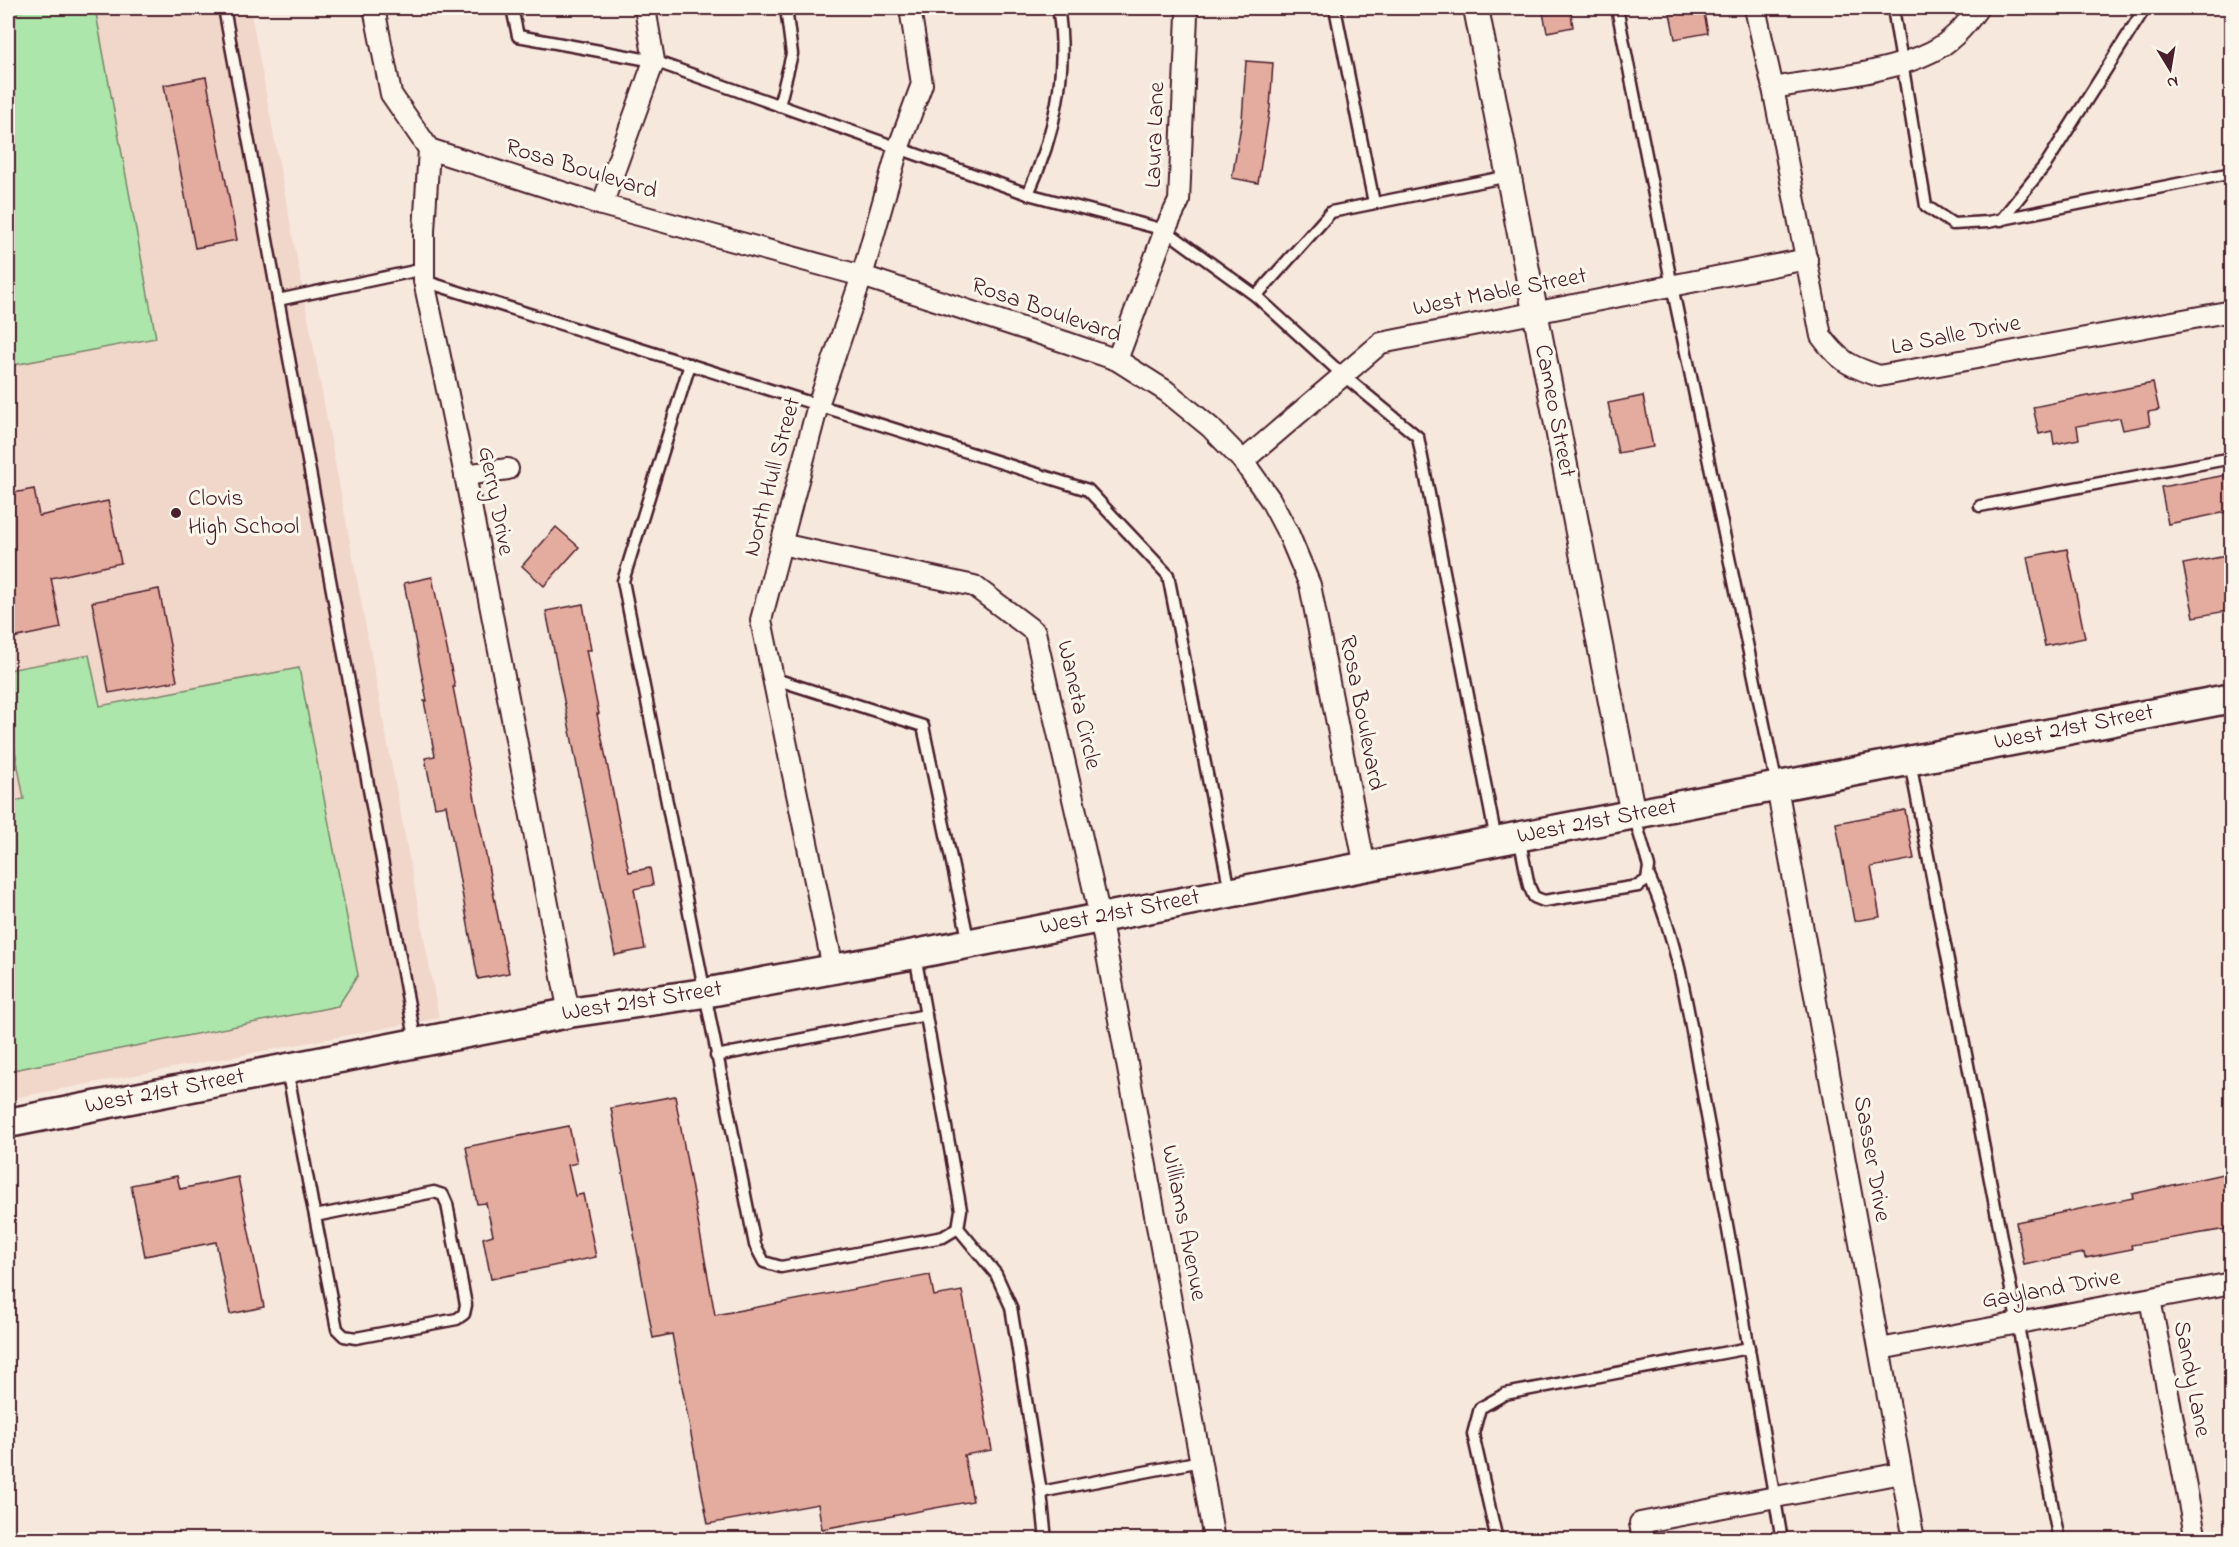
<svg xmlns="http://www.w3.org/2000/svg" width="2239" height="1547" font-family="'Indie Flower',sans-serif">
  <rect width="100%" height="100%" fill="#f6e8dd"/>
  <filter id="ink" filterUnits="userSpaceOnUse"><feTurbulence type="fractalNoise" baseFrequency=".0167" numOctaves="2"/><feDisplacementMap in="SourceGraphic" scale="12" xChannelSelector="R" yChannelSelector="G"/><feConvolveMatrix kernelMatrix="1 2 1 2 8 2 1 2 1" color-interpolation-filters="sRGB"/></filter>
  <g filter="url(#ink)">
    <polygon fill="#f1d6ca" points="8,8 250,8 439,1018 8,1099"/>
    <g fill="#ade6ab" stroke="#7c826b" stroke-width="1.5">
      <polygon points="39,8 95,8 156,338 8,366 8,13"/>
      <polygon points="89,655 100,706 299,668 358,975 338,1006 8,1071 8,802 24,799 8,713 8,670"/>
    </g>
    <g fill="#e4ab9f" stroke="#4a1f2b" stroke-width="1.5">
      <polygon points="1542,8 1570,8 1573,27 1547,32"/>
      <polygon points="1669,8 1703,8 1708,33 1675,39"/>
      <polygon points="1246,61 1273,63 1270,108 1258,183 1232,178 1242,120"/>
      <polygon points="206,77 237,240 195,248 164,85"/>
      <polygon points="2153,383 2159,410 2148,412 2150,425 2123,430 2120,418 2077,426 2079,439 2054,444 2052,431 2039,434 2033,407"/>
      <polygon points="1643,396 1653,447 1618,453 1608,403"/>
      <polygon points="2232,474 2232,511 2168,524 2161,487"/>
      <polygon points="34,489 39,516 108,501 121,563 51,578 61,628 8,639 8,494"/>
      <polygon points="556,527 579,547 544,586 522,566"/>
      <polygon points="2067,549 2085,638 2045,646 2027,557"/>
      <polygon points="2232,555 2232,610 2194,617 2183,564"/>
      <polygon points="432,577 455,687 453,687 509,973 478,979 446,805 435,807 425,758 435,756 424,701 427,701 404,583"/>
      <polygon points="159,589 177,681 109,693 92,602"/>
      <polygon points="583,604 591,650 586,650 599,714 597,714 629,872 650,868 653,885 634,889 645,949 615,955 546,611"/>
      <polygon points="1905,810 1914,859 1871,867 1880,917 1854,921 1836,823"/>
      <polygon points="675,1096 715,1315 930,1275 934,1296 962,1291 992,1450 964,1455 973,1501 822,1529 818,1504 708,1524 672,1334 653,1338 611,1108"/>
      <polygon points="569,1126 577,1163 568,1165 575,1196 583,1194 596,1257 491,1279 483,1238 493,1235 486,1203 477,1204 466,1147"/>
      <polygon points="2232,1172 2232,1228 2131,1245 2132,1249 2085,1258 2084,1253 2024,1265 2016,1222 2133,1198 2132,1194"/>
      <polygon points="177,1176 180,1189 238,1177 264,1307 230,1314 216,1242 145,1256 131,1185"/>
    </g>
    <g fill="none" stroke-linecap="round" stroke-linejoin="round">
      <g stroke="#4a1f2b" stroke-width="15">
        <g id="service">
          <polyline points="224,8 416,1043"/>
          <polyline points="512,8 518,36 654,61 1028,194 1165,230 1256,296 1344,376 1418,437 1496,840"/>
          <polyline points="1335,8 1374,203"/>
          <polyline points="1617,8 1672,286 1777,786"/>
          <polyline points="1893,8 1926,206 1953,224 1988,222 2232,173"/>
          <polyline points="779,106 792,54 786,8"/>
          <path d="M1028 194C1054 137 1069 70 1058 8"/>
          <polyline points="2001,220 2046,164 2145,8"/>
          <polyline points="424,281 1088,490 1168,575 1230,891"/>
          <polyline points="1256,296 1331,212 1509,176"/>
          <polyline points="278,300 424,269"/>
          <polyline points="690,364 623,581 755,1245 764,1262 781,1267 943,1237 958,1228 961,1210 915,955"/>
          <polyline points="1980,506 2232,458"/>
          <polyline points="772,678 923,726 969,943"/>
          <polyline points="1910,762 2059,1540"/>
          <polyline points="1519,837 1529,886 1534,897 1544,901 1638,886 1647,880 1649,867 1634,815"/>
          <path d="M1648 874C1682 949 1692 1035 1707 1116 1734 1257 1757 1398 1782 1540"/>
          <polyline points="716,1056 926,1015"/>
          <polyline points="287,1069 312,1202 315,1216 337,1329 344,1336 356,1338 457,1319 464,1314 466,1305 447,1204 443,1195 434,1192 315,1216"/>
          <polyline points="958,1228 996,1274 1011,1307 1041,1492 1201,1461"/>
          <polyline points="1041,1492 1046,1540"/>
          <polyline points="1497,1540 1473,1434 1480,1408 1505,1394 1749,1348"/>
        </g>
      </g>
      <g stroke="#4a1f2b" stroke-width="24">
        <g id="minor">
          <polyline points="374,8 391,94 429,149 424,231 424,281 465,475 569,1013"/>
          <path d="M1755 8 1773 88 1821 336C1840 362 1850 366 1879 376L2232 311"/>
          <path d="M1773 88C1822 79 1887 74 1931 52 1950 43 1967 24 1978 8"/>
          <polyline points="429,149 602,205 862,276 1068,343 1117,360 1166,391 1210,427 1243,461 1270,499 1289,535 1310,585 1365,867"/>
          <polyline points="602,205 654,61 645,8"/>
          <polyline points="1117,360 1165,230 1179,201 1187,15 1186,8"/>
          <polyline points="1243,461 1381,343 1807,259"/>
          <polyline points="465,475 508,469"/>
          <polyline points="781,544 974,586 1035,632 1100,917 1204,1480 1213,1535 1211,1540"/>
          <polyline points="1777,787 1914,1540"/>
          <polyline points="833,968 761,620 818,405 862,276 898,149 922,84 910,8"/>
          <polyline points="2150,1299 2196,1540"/>
          <polyline points="1880,1349 2232,1283"/>
          <polyline points="1643,1540 1640,1523 1901,1473"/>
        </g>
      </g>
      <g stroke="#4a1f2b" stroke-width="28">
        <polyline id="tertiary" points="1476,8 1633,815"/>
      </g>
      <g stroke="#4a1f2b" stroke-width="33">
        <polyline id="secondary" points="8,1123 569,1013 704,993 915,954 2232,698"/>
      </g>
      <use href="#service" stroke="#fbf7ec" stroke-width="10"/>
      <use href="#minor" stroke="#fbf7ec" stroke-width="20"/>
      <use href="#tertiary" stroke="#fbf7ec" stroke-width="24"/>
      <use href="#secondary" stroke="#fbf7ec" stroke-width="28"/>
    </g>
  </g>
  <circle fill="#4a1f2b" stroke="#fbf7ec" stroke-width="2" cx="176" cy="513" r="6"/>
  <g text-anchor="middle" dominant-baseline="central" stroke-width="6" stroke-linejoin="round" paint-order="stroke">
    <g font-size="24" fill="#4a1f2b" stroke="#fbf7ec">
      <text transform="translate(1156 135) rotate(-88)">Laura Lane</text>
      <text transform="translate(581 170) rotate(17)">Rosa Boulevard</text>
      <text transform="translate(1500 293) rotate(-11)">West Mable Street</text>
      <text transform="translate(1046 311) rotate(19)">Rosa Boulevard</text>
      <text transform="translate(1956 336) rotate(-11)">La Salle Drive</text>
      <text transform="translate(1554 411) rotate(79)">Cameo Street</text>
      <text transform="translate(773 477) rotate(-75)">North Hull Street</text>
      <text transform="translate(495 501) rotate(79)">Gerry Drive</text>
      <text transform="translate(1078 705) rotate(77)">Waneta Circle</text>
      <text transform="translate(1361 713) rotate(79)">Rosa Boulevard</text>
      <text transform="translate(2074 728) rotate(-11)">West 21st Street</text>
      <text transform="translate(1597 822) rotate(-11)">West 21st Street</text>
      <text transform="translate(1120 913) rotate(-11)">West 21st Street</text>
      <text transform="translate(642 1002) rotate(-9)">West 21st Street</text>
      <text transform="translate(165 1092) rotate(-11)">West 21st Street</text>
      <text transform="translate(1871 1159) rotate(80)">Sasser Drive</text>
      <text transform="translate(1183 1223) rotate(79)">Williams Avenue</text>
      <text transform="translate(2051 1290) rotate(-10)">Gayland Drive</text>
      <text transform="translate(2191 1379) rotate(79)">Sandy Lane</text>
    </g>
    <g font-size="24" fill="#4a1f2b" stroke="#fbf7ec" text-anchor="start">
      <text x="188" y="499">Clovis<tspan x="188" dy="28">High School</tspan></text>
    </g>
  </g>
  <rect width="2239" height="1547" fill="none" stroke="#fbf7ec" stroke-width="30"/>
  <rect x="15" y="15" width="2209" height="1517" fill="none" stroke="#4a1f2b" stroke-width="2" filter="url(#ink)"/>
  <g transform="translate(2170 69) rotate(169)" stroke="#fbf7ec" stroke-width="4.5" paint-order="stroke">
  <path d="M0-4.5L10 22L0 15L-10 22Z" fill="#4a1f2b"/>
  <text y="-9" font-size="16" font-weight="bold" text-anchor="middle" fill="#4a1f2b">N</text>
  </g>
</svg>
